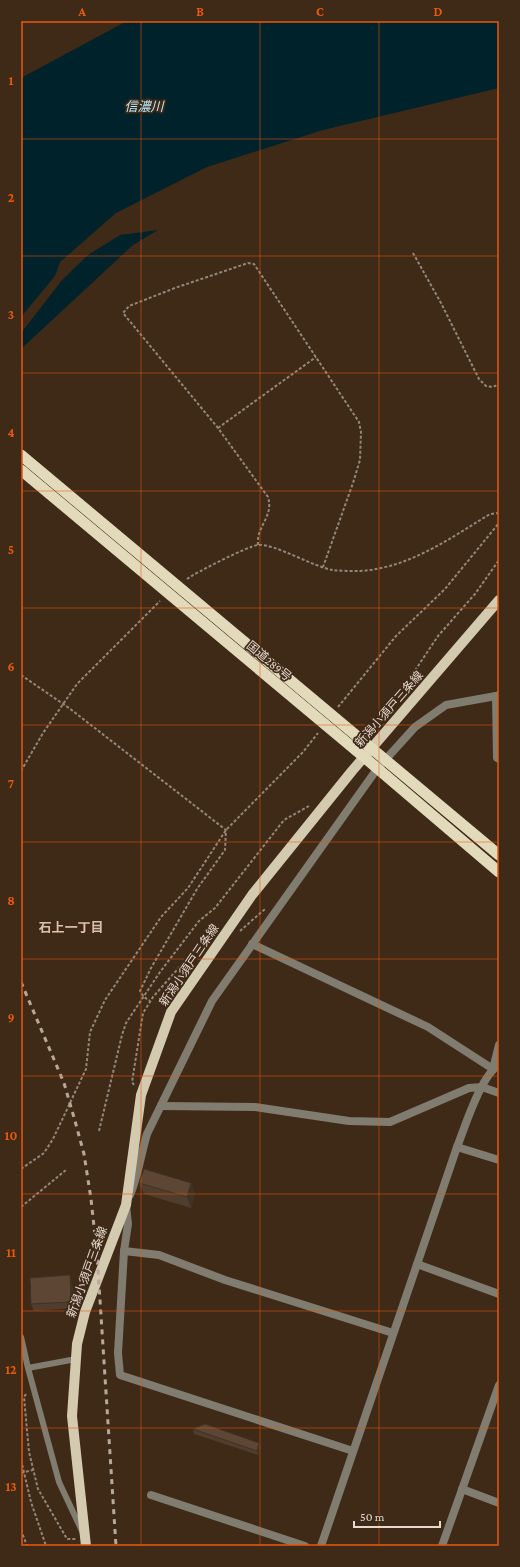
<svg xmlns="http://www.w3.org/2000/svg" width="520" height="1567" font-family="'Crimson Pro','Noto Sans JP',serif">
  <rect width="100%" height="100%" fill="#3f2a18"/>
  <g fill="#00222b">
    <polygon points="127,21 499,21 499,88 323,130 207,167 116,213 60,262 55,276 21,317 21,78"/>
    <polygon points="158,230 133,245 21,349 21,333 63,279 88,255 120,235"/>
  </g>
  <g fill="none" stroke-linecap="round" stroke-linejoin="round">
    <g stroke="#978678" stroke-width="2" stroke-dasharray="3 2" stroke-linecap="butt">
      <polyline points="413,253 441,303 479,379 486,386 493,387 499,384"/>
      <polyline points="218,428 316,357"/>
      <path d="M258 545C256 526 274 517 268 497L218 428 123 313 129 306 175 288 248 263 254 264 359 422 361 432 360 460 353 483 323 567"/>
      <path d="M187 579C195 573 248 546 258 545 274 543 313 567 333 570 341 571 351 571 360 571 409 568 449 539 490 514L499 513"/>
      <polyline points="21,675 69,708 226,830 225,850 197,889 151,968 140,991 144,997 150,1001"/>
      <polyline points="404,687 438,636 475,594 499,560"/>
      <polyline points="338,707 396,636 445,589 499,523"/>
      <polyline points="21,771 43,733 77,684 160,601"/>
      <polyline points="240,931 265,909"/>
      <polyline points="134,1085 132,1082 143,1013 153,997 199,945 205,944"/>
      <polyline points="99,1131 122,1035 126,1023 160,972 199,921 215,908 284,820 309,806"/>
      <polyline points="21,1161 21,1162"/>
      <polyline points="21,1169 44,1153 53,1139 86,1069 90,1032 105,1000 161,917 188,888 226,830 303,752 318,733"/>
      <polyline points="21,1207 66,1170"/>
      <polyline points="26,1394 24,1397 29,1452 38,1489 67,1539 76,1539"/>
      <polyline points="21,1460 31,1502 46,1546"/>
      <polyline points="21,1473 33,1470"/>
      <polyline points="21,1530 27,1546"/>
    </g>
    <g stroke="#817c70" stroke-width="6">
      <polyline points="21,1337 28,1368 59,1482 82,1531"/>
      <polyline points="28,1368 76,1359"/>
    </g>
    <g stroke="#817c70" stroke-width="8">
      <polyline points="496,696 497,758 499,759"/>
      <polyline points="252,944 428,1027 493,1069 499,1045"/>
      <polyline points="161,1106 255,1107 349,1121 390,1122 469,1088 482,1087 499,1093"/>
      <polyline points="457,1147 499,1160"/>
      <path d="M130 1195C138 1176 141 1154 147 1134L212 1001 377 769 415 727 446 705 496 696 499 695"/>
      <polyline points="417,1264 499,1294"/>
      <polyline points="353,1451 120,1375 118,1353 124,1251 159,1255 225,1280 393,1333"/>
      <polyline points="462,1489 499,1503"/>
      <polyline points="151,1495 305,1546"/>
      <polyline points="442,1546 499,1385"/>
    </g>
    <g stroke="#817c70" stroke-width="8">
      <polyline points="124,1251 128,1224 126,1206"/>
      <path d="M321 1546 457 1147C465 1127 481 1075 499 1065"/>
    </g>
    <polyline stroke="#d3cab0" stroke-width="10" points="86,1546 72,1416 77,1344 85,1312 126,1205 141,1095 171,1012 252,895 352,771 499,600"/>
    <g stroke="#e3dabc" stroke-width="11">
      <polyline points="21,455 499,855"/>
      <polyline points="21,470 364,757 499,872"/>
    </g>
    <polyline stroke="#b8a89b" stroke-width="3" stroke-dasharray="5 5" stroke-linecap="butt" points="21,982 64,1083 75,1121 84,1154 91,1199 97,1254 116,1546"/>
  </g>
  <g fill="#503d2d">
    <polygon points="139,1183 191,1183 195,1194 191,1208 144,1194"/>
    <polygon points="72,1282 74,1308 34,1311 31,1304"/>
    <polygon points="193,1429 259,1443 261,1447 258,1455 194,1434"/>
  </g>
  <g fill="#413224">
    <polygon points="191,1183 195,1194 191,1208 187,1197"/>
    <polygon points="70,1275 72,1282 74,1308 71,1302"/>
    <polygon points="259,1443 261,1447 258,1455 257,1451"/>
  </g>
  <g fill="#5d4734" stroke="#413224">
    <polygon points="144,1169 191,1183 187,1197 139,1183"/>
    <polygon points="70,1275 71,1302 31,1304 30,1278"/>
    <polygon points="205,1424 259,1443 257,1451 193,1429"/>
  </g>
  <path fill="none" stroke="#e8590c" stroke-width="1" stroke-opacity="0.55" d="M141 21V1546M260 21V1546M379 21V1546M21 139H499M21 256H499M21 373H499M21 491H499M21 608H499M21 725H499M21 842H499M21 959H499M21 1076H499M21 1194H499M21 1311H499M21 1428H499"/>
  <g text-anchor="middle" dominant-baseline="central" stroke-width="3.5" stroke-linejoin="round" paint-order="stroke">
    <g font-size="12" fill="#e7d9ce" stroke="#3f2a18">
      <text transform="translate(269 661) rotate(40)">国道289号</text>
      <text transform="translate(389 709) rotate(-49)">新潟小須戸三条線</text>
      <text transform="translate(189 965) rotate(-56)">新潟小須戸三条線</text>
      <text transform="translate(87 1272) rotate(-70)">新潟小須戸三条線</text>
    </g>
    <g font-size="13" font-style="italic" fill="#b7e8f8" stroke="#3f2a18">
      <text x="144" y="106">信濃川</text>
    </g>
    <g font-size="13" font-weight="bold" fill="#dcc1ab" stroke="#3f2a18">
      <text x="71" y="927">石上一丁目</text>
    </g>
  </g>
  <rect width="520" height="1567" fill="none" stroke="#3f2a18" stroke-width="44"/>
  <path d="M354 1521v6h86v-6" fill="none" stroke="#e7d9ce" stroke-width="2"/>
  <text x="360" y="1521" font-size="12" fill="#e7d9ce" stroke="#3f2a18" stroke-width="3" paint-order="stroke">50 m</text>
  <rect x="22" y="22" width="476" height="1523" fill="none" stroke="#e8590c" stroke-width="1.5"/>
  <g font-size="13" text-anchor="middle" font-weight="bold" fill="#e8590c">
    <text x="82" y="16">A</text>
    <text x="200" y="16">B</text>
    <text x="320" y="16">C</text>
    <text x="438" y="16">D</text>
    <text x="11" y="85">1</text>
    <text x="11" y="202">2</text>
    <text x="11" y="319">3</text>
    <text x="11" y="437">4</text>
    <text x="11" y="554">5</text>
    <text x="11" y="671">6</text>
    <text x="11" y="788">7</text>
    <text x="11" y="905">8</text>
    <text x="11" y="1022">9</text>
    <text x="11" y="1140">10</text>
    <text x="11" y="1257">11</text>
    <text x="11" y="1374">12</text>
    <text x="11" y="1491">13</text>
  </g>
</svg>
